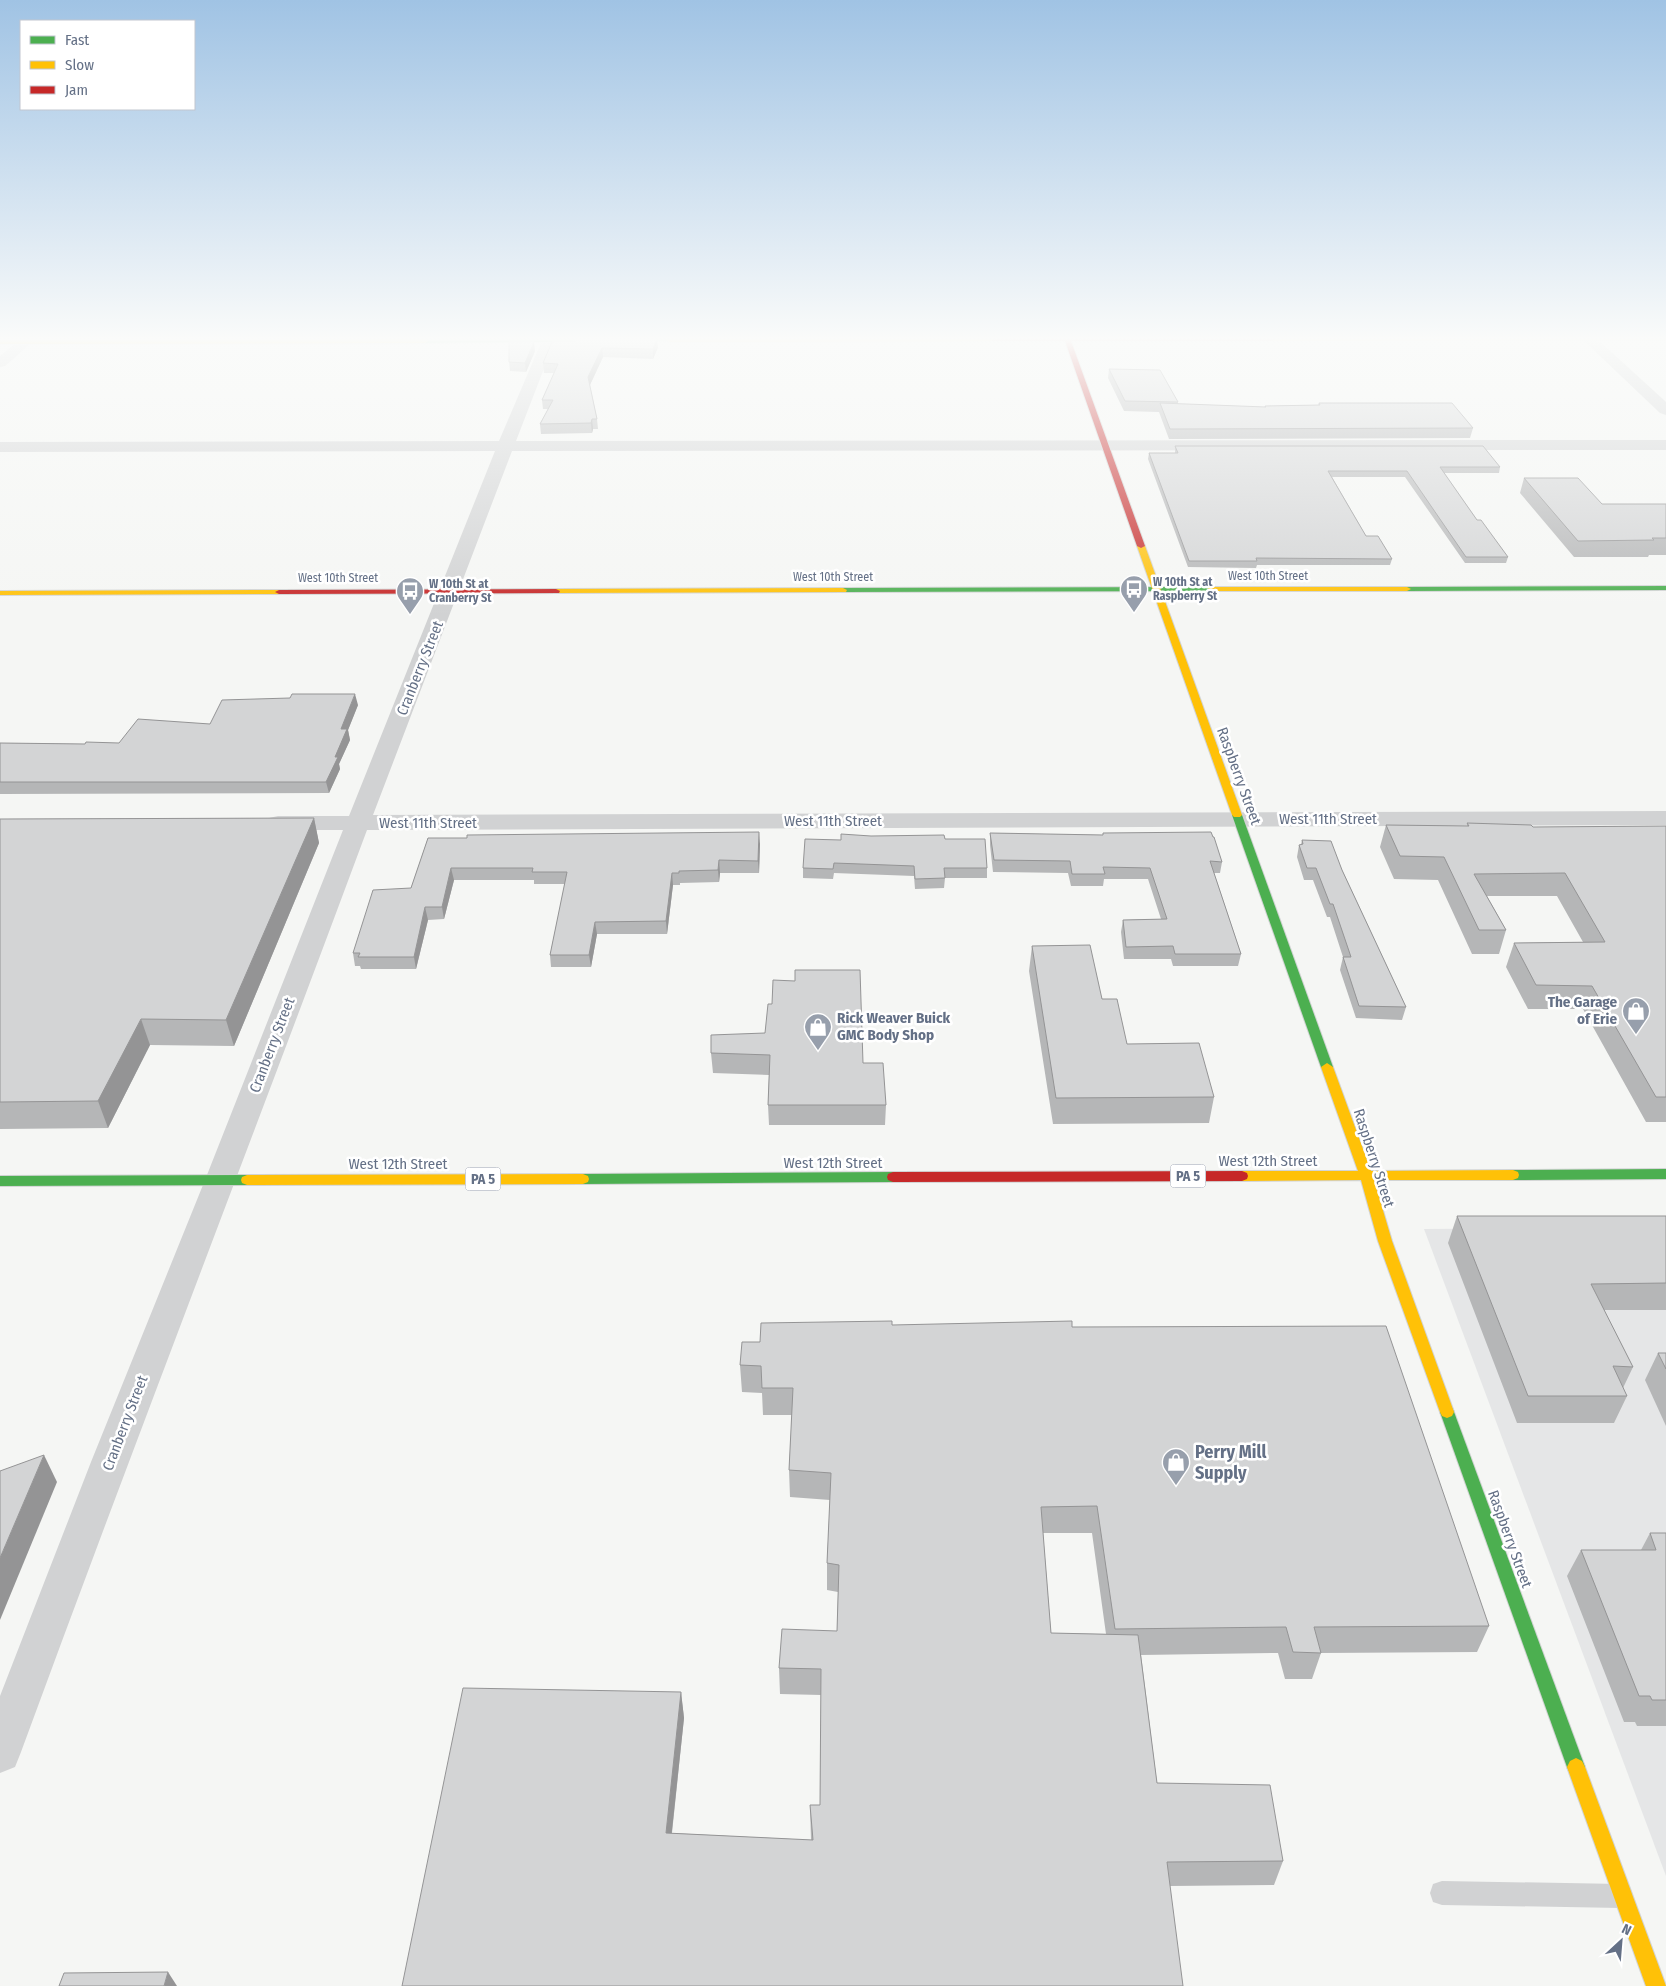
<svg xmlns="http://www.w3.org/2000/svg" width="1666" height="1986" font-family="'Fira Sans Condensed',sans-serif">
  <rect width="100%" height="100%" fill="#f5f6f4"/>
  <polygon fill="#e5e6e7" points="1666,1227 1666,1876 1424,1229"/>
  <g fill="none" stroke-linecap="round" stroke-linejoin="round">
    <g stroke="#d2d4d4" stroke-width="2">
      <g id="fast">
        <polygon points="670,338 672,339 672,341 425,343 422,341 425,339"/>
        <polygon points="1666,586 1666,590 1407,591 1403,589 1407,587"/>
        <polygon points="1212,587 1216,589 1215,591 843,592 839,590 843,588"/>
        <polygon points="1237,812 1242,815 1333,1067 1331,1070 1327,1071 1321,1067 1232,815"/>
        <polygon points="1666,1169 1666,1179 1513,1180 1508,1178 1507,1175 1508,1172 1513,1170"/>
        <polygon points="893,1172 898,1174 899,1177 898,1180 893,1182 583,1184 578,1182 577,1179 578,1176 583,1174"/>
        <polygon points="247,1175 252,1177 253,1180 252,1183 247,1185 0,1186 0,1176"/>
        <polygon points="1447,1406 1452,1408 1454,1412 1585,1767 1582,1773 1576,1776 1570,1773 1567,1767 1440,1412 1442,1408"/>
      </g>
    </g>
    <g stroke="#d2d4d4" stroke-width="2">
      <g id="slow">
        <polygon points="994,338 996,339 996,341 670,342 667,340 670,338"/>
        <polygon points="1270,338 1666,338 1666,340 1272,341"/>
        <polygon points="0,340 425,339 428,341 425,343 0,344"/>
        <polygon points="1138,544 1145,546 1242,815 1240,817 1234,817 1232,815 1137,546"/>
        <polygon points="1209,587 1407,587 1411,589 1407,591 1212,591 1208,589"/>
        <polygon points="843,588 847,590 846,592 556,593 552,591 556,589"/>
        <polygon points="282,590 282,594 279,594 0,595 0,591"/>
        <polygon points="1327,1063 1333,1067 1371,1171 1513,1170 1518,1172 1519,1175 1518,1178 1513,1180 1374,1180 1392,1241 1454,1412 1452,1416 1447,1418 1442,1416 1440,1412 1378,1241 1361,1180 1242,1181 1237,1179 1236,1176 1237,1173 1242,1171 1358,1171 1321,1067"/>
        <polygon points="583,1174 588,1176 589,1179 588,1182 583,1184 247,1185 242,1183 241,1180 242,1177 247,1175"/>
        <polygon points="1576,1758 1582,1761 1585,1767 1666,1986 1646,1986 1567,1767 1570,1761"/>
      </g>
    </g>
    <g stroke="#d2d4d4" stroke-width="2">
      <g id="jam">
        <polygon points="994,338 1273,338 1275,339 1272,341 1071,341 1145,546 1141,548 1137,546 1065,341 992,341 992,339"/>
        <polygon points="556,589 560,591 559,593 279,594 275,592 279,590"/>
        <polygon points="1242,1171 1247,1173 1248,1176 1247,1179 1242,1181 893,1182 888,1180 887,1177 888,1174 893,1172"/>
      </g>
    </g>
    <polygon fill="#d1d2d3" fill-rule="evenodd" points="1442,1881 1621,1884 1630,1887 1633,1896 1630,1905 1621,1908 1442,1905 1433,1902 1430,1893 1433,1884"/>
    <g fill="#d1d2d3" fill-rule="evenodd">
      <polygon points="22,338 37,338 5,366 0,367 0,356"/>
      <path d="M543 338H553L555 340 516 441 1666 440V450L512 451 373 815 1666 811V825L367 830C253 1137 134 1444 21 1752L15 1767 0 1773V1696L91 1462 205 1180 343 830H278L269 828 266 823 269 818 278 816H349L495 451 0 452V442L499 441Z"/>
      <polygon points="1581,338 1596,338 1666,402 1666,415 1660,413"/>
    </g>
    <use href="#fast" fill="#4caf50" fill-rule="evenodd"/>
    <use href="#slow" fill="#ffc107" fill-rule="evenodd"/>
    <use href="#jam" fill="#c62828" fill-rule="evenodd"/>
  </g>
  <g fill="#b5b6b7" fill-rule="evenodd">
    <polygon points="552,342 658,347 653,359 603,357 590,385 597,419 598,429 593,429 592,433 541,434 540,424 548,409 543,409 542,400 554,373 544,373 543,363"/>
    <polygon points="535,351 526,372 510,371 509,362"/>
    <polygon points="1109,369 1178,402 1178,404 1264,407 1265,406 1318,405 1319,403 1473,428 1470,438 1169,439 1159,412 1124,411 1108,378"/>
    <polygon points="1175,446 1500,467 1499,473 1444,473 1477,520 1508,557 1506,563 1465,563 1405,477 1332,477 1366,536 1392,559 1390,565 1257,565 1256,568 1188,567 1148,459 1149,453 1175,453"/>
    <polygon points="1524,478 1602,504 1666,504 1666,555 1649,555 1648,557 1574,557 1520,493"/>
    <polygon points="290,698 358,705 348,730 350,740 339,764 340,769 329,793 0,794 0,743 85,744 119,743 210,724"/>
    <polygon points="314,818 319,843 234,1046 150,1045 108,1128 0,1129 0,819"/>
    <polygon points="1467,823 1533,827 1666,826 1666,1122 1646,1122 1583,1009 1528,1009 1506,967 1514,943 1583,942 1557,896 1487,896 1506,930 1499,954 1472,954 1438,880 1394,879 1380,847 1386,825 1467,826"/>
    <polygon points="990,833 1103,835 1103,833 1222,862 1220,873 1214,873 1241,954 1238,966 1173,966 1171,959 1124,959 1121,932 1123,920 1161,919 1148,879 1104,879 1103,886 1071,886 1068,873 993,872 990,845"/>
    <polygon points="428,838 760,844 759,873 720,873 719,882 680,883 680,885 673,885 667,934 597,934 591,967 551,967 550,955 565,884 534,884 534,880 454,880 444,919 428,920 416,969 361,969 360,966 355,966 353,953 411,888"/>
    <polygon points="945,839 987,868 987,878 945,878 944,888 915,889 914,876 834,873 833,879 803,878 803,868 841,840"/>
    <polygon points="1302,840 1342,870 1406,1007 1402,1020 1356,1018 1340,970 1343,957 1330,917 1327,917 1313,880 1304,880 1297,857 1299,845 1301,845"/>
    <polygon points="1032,946 1102,999 1127,1044 1214,1097 1209,1123 1053,1124 1029,971"/>
    <polygon points="765,1033 863,1063 886,1105 885,1125 769,1125 768,1105 769,1075 713,1073 711,1053"/>
    <polygon points="1457,1216 1666,1216 1666,1310 1604,1310 1633,1367 1623,1388 1627,1396 1614,1423 1517,1423 1448,1243"/>
    <path d="M892 1325 1072 1327 1489 1626 1477 1652 1321 1653 1312 1679H1285L1278 1653 1141 1655 1157 1783 1283 1861 1274 1885 1170 1886 402 1986 681 1692 684 1718 672 1833 811 1840 810 1805H820L821 1695 780 1694 779 1668 837 1631 838 1592 827 1590V1563L830 1500 790 1497 789 1470 792 1415H763L762 1393 742 1392 740 1365 760 1342ZM1043 1533H1092L1106 1634 1051 1633Z"/>
    <polygon points="1658,1353 1666,1353 1666,1426 1645,1380"/>
    <polygon points="1650,1533 1666,1533 1666,1726 1637,1726 1635,1722 1624,1722 1567,1576 1581,1550 1641,1550"/>
  </g>
  <g fill="#949495">
    <polygon points="657,338 658,347 653,359 653,349"/>
    <polygon points="534,342 535,351 526,372 525,363"/>
    <polygon points="602,348 603,357 589,387 588,377"/>
    <polygon points="592,419 593,429 592,433 591,423"/>
    <polygon points="355,694 358,705 348,730 350,740 339,764 340,769 329,793 326,782 335,757 341,729"/>
    <polygon points="314,818 319,843 234,1046 226,1020"/>
    <polygon points="759,832 760,844 759,873 758,861"/>
    <polygon points="719,860 720,873 719,882 718,870"/>
    <polygon points="451,868 454,880 444,919 442,907"/>
    <polygon points="672,873 673,885 667,934 666,921"/>
    <polygon points="425,907 428,920 416,969 414,957"/>
    <polygon points="595,922 597,934 591,967 589,955"/>
    <polygon points="141,1019 150,1045 108,1128 98,1101"/>
    <polygon points="44,1455 57,1482 0,1620 0,1558"/>
    <polygon points="681,1692 684,1718 669,1858 666,1833"/>
    <polygon points="168,1972 177,1986 164,1986"/>
  </g>
  <g fill="#d3d4d5" stroke="#949495">
    <polygon points="576,338 657,338 653,349 602,348 588,377 597,419 592,419 591,423 540,424 553,400 542,400 558,364 543,363 552,342 575,341"/>
    <polygon points="509,342 534,342 525,363 509,362"/>
    <polygon points="1109,369 1160,370 1178,402 1125,401"/>
    <polygon points="1160,403 1266,407 1265,406 1320,405 1319,403 1452,403 1473,428 1170,429"/>
    <polygon points="1175,446 1483,446 1500,467 1440,467 1477,520 1481,520 1508,557 1466,557 1407,471 1328,471 1366,536 1378,536 1392,559 1256,558 1257,561 1189,561 1149,453 1178,453"/>
    <polygon points="1524,478 1578,478 1602,504 1666,504 1666,538 1652,538 1654,540 1578,541"/>
    <polygon points="292,694 355,694 341,729 347,729 335,757 338,757 326,782 0,782 0,743 85,744 86,742 119,743 138,719 210,724 222,700 290,698"/>
    <polygon points="314,818 226,1020 141,1019 98,1101 0,1102 0,819"/>
    <polygon points="1467,823 1531,825 1533,827 1666,826 1666,1097 1656,1097 1592,986 1536,985 1514,943 1605,942 1565,873 1474,874 1506,930 1479,930 1444,857 1400,856 1386,825 1469,826"/>
    <polygon points="759,832 758,861 719,860 718,870 679,871 679,873 672,873 666,921 595,922 589,955 550,955 567,872 532,872 533,868 451,868 442,907 425,907 414,957 358,957 360,953 353,953 373,890 411,888 428,838 467,838 467,835"/>
    <polygon points="1211,832 1213,837 1214,837 1222,862 1210,861 1241,954 1175,954 1173,946 1126,947 1123,920 1167,919 1150,868 1103,867 1105,874 1072,874 1070,861 994,860 990,833 1103,835 1103,833"/>
    <polygon points="841,834 871,836 944,835 945,839 985,839 987,868 944,868 945,878 915,879 914,866 834,863 833,869 803,868 805,839 841,840"/>
    <polygon points="1302,840 1331,841 1342,870 1406,1007 1359,1006 1343,957 1351,957 1333,904 1330,904 1316,868 1307,868 1299,845 1303,844"/>
    <polygon points="1090,945 1102,999 1117,999 1127,1044 1199,1043 1214,1097 1056,1098 1032,946"/>
    <polygon points="795,970 860,970 863,1063 883,1063 886,1105 768,1105 770,1055 711,1053 711,1035 765,1033 768,1004 772,1004 773,980 795,981"/>
    <polygon points="1457,1216 1666,1216 1666,1283 1591,1284 1633,1367 1613,1366 1627,1396 1528,1396"/>
    <polygon points="892,1321 892,1325 1072,1321 1072,1327 1386,1326 1489,1626 1314,1627 1321,1653 1293,1652 1286,1627 1115,1629 1097,1506 1041,1507 1051,1633 1138,1635 1157,1783 1270,1785 1283,1861 1167,1862 1183,1986 402,1986 463,1688 681,1692 666,1833 813,1840 810,1805 820,1805 821,1669 779,1668 782,1629 837,1631 839,1565 827,1563 831,1473 789,1470 793,1388 762,1388 761,1366 740,1365 742,1342 760,1342 761,1323"/>
    <polygon points="1658,1353 1666,1353 1666,1369"/>
    <polygon points="44,1455 0,1558 0,1471"/>
    <polygon points="1650,1533 1666,1533 1666,1700 1652,1700 1650,1696 1639,1696 1581,1550 1656,1550"/>
    <polygon points="168,1972 164,1986 59,1986 64,1973"/>
  </g>
  <linearGradient id="sky" x2="0" y2="1"><stop stop-color="#a0c3e4"/><stop offset="0.55" stop-color="#fafbfa"/><stop offset="1" stop-color="#fafbfa" stop-opacity="0"/></linearGradient>
  <rect width="1666" height="616" fill="url(#sky)"/>
  <defs>
    <g id="bus-pin" transform="scale(1.4375)"><path d="M0 17L-7.5 6A9.5 9.5 0 1 1 7.5 6Z" fill="#979fac" stroke="#fff"/><path d="M-5-6H5V4H4V6H2V4H-2V6H-4V4H-5ZM-3.5-4V0h7V-4ZM-3.5 1.2v1.5H-2V1.2ZM2 1.2v1.5H3.5V1.2Z" fill="#fff"/></g>
    <g id="shop-pin" transform="scale(1.4375)"><path d="M0 17L-7.5 6A9.5 9.5 0 1 1 7.5 6Z" fill="#979fac" stroke="#fff"/><path d="M-5-2.5h2.3a2.7 3.5 0 0 1 5.4 0H5L5.5 6h-11ZM-1.5-2.5h3a1.5 2.3 0 0 0-3 0Z" fill="#fff"/></g>
  </defs>
  <g fill-rule="evenodd">
    <use href="#bus-pin" x="1134" y="589"/>
    <use href="#bus-pin" x="410" y="591"/>
    <use href="#shop-pin" x="1636" y="1011"/>
    <use href="#shop-pin" x="818" y="1027"/>
    <use href="#shop-pin" x="1176" y="1462"/>
  </g>
  <g text-anchor="middle" dominant-baseline="central" stroke-width="5" stroke-linejoin="round" paint-order="stroke">
    <g font-size="12" fill="#647086" stroke="#fff">
      <text x="1268" y="576">West 10th Street</text>
      <text x="833" y="577">West 10th Street</text>
      <text x="338" y="578">West 10th Street</text>
    </g>
    <g font-size="12" font-weight="bold" fill="#647086" stroke="#fff" text-anchor="start">
      <text x="1153" y="582">W 10th St at<tspan x="1153" dy="14">Raspberry St</tspan></text>
      <text x="429" y="584">W 10th St at<tspan x="429" dy="14">Cranberry St</tspan></text>
    </g>
    <g fill="#fff" stroke="#929baa" stroke-width="1">
      <rect x="1170.5" y="1164.5" width="35" height="23" rx="4"/>
      <rect x="465.5" y="1167.5" width="35" height="23" rx="4"/>
    </g>
    <g font-size="14" font-weight="bold" fill="#647086">
      <text x="1188" y="1176">PA 5</text>
      <text x="483" y="1179">PA 5</text>
    </g>
    <g font-size="15" fill="#647086" stroke="#fff">
      <text transform="translate(420 668) rotate(-68)">Cranberry Street</text>
      <text transform="translate(1239 776) rotate(70)">Raspberry Street</text>
      <text x="1328" y="819">West 11th Street</text>
      <text x="833" y="821">West 11th Street</text>
      <text x="428" y="823">West 11th Street</text>
      <text transform="translate(272 1045) rotate(-69)">Cranberry Street</text>
      <text transform="translate(1374 1158) rotate(72)">Raspberry Street</text>
      <text x="1268" y="1161">West 12th Street</text>
      <text x="833" y="1163">West 12th Street</text>
      <text x="398" y="1164">West 12th Street</text>
      <text transform="translate(125 1423) rotate(-69)">Cranberry Street</text>
      <text transform="translate(1510 1539) rotate(70)">Raspberry Street</text>
    </g>
    <g font-size="15" font-weight="bold" fill="#647086" stroke="#fff" text-anchor="end">
      <text x="1617" y="1002">The Garage<tspan x="1617" dy="17">of Erie</tspan></text>
      <text x="837" y="1018" text-anchor="start">Rick Weaver Buick<tspan x="837" dy="17">GMC Body Shop</tspan></text>
    </g>
    <g font-size="18" font-weight="bold" fill="#647086" stroke="#fff" text-anchor="start">
      <text x="1195" y="1452">Perry Mill<tspan x="1195" dy="21">Supply</tspan></text>
    </g>
  </g>
  <rect x="20" y="20" width="175" height="90" fill="#ffffff" stroke="#c1c6cf"/>
  <rect x="30" y="36" width="25" height="8" fill="#4caf50" stroke="#c1c6cf"/>
  <text x="65" y="45" font-size="15" fill="#647086">Fast</text>
  <rect x="30" y="61" width="25" height="8" fill="#ffc107" stroke="#c1c6cf"/>
  <text x="65" y="70" font-size="15" fill="#647086">Slow</text>
  <rect x="30" y="86" width="25" height="8" fill="#c62828" stroke="#c1c6cf"/>
  <text x="65" y="95" font-size="15" fill="#647086">Jam</text>
  <g transform="translate(1621 1941) rotate(26)" stroke="#ffffff" stroke-width="4" paint-order="stroke">
  <path d="M0-4L9 19L0 12L-9 19Z" fill="#647086"/>
  <text y="-8" font-size="14" font-weight="bold" text-anchor="middle" fill="#647086">N</text>
  </g>
</svg>
